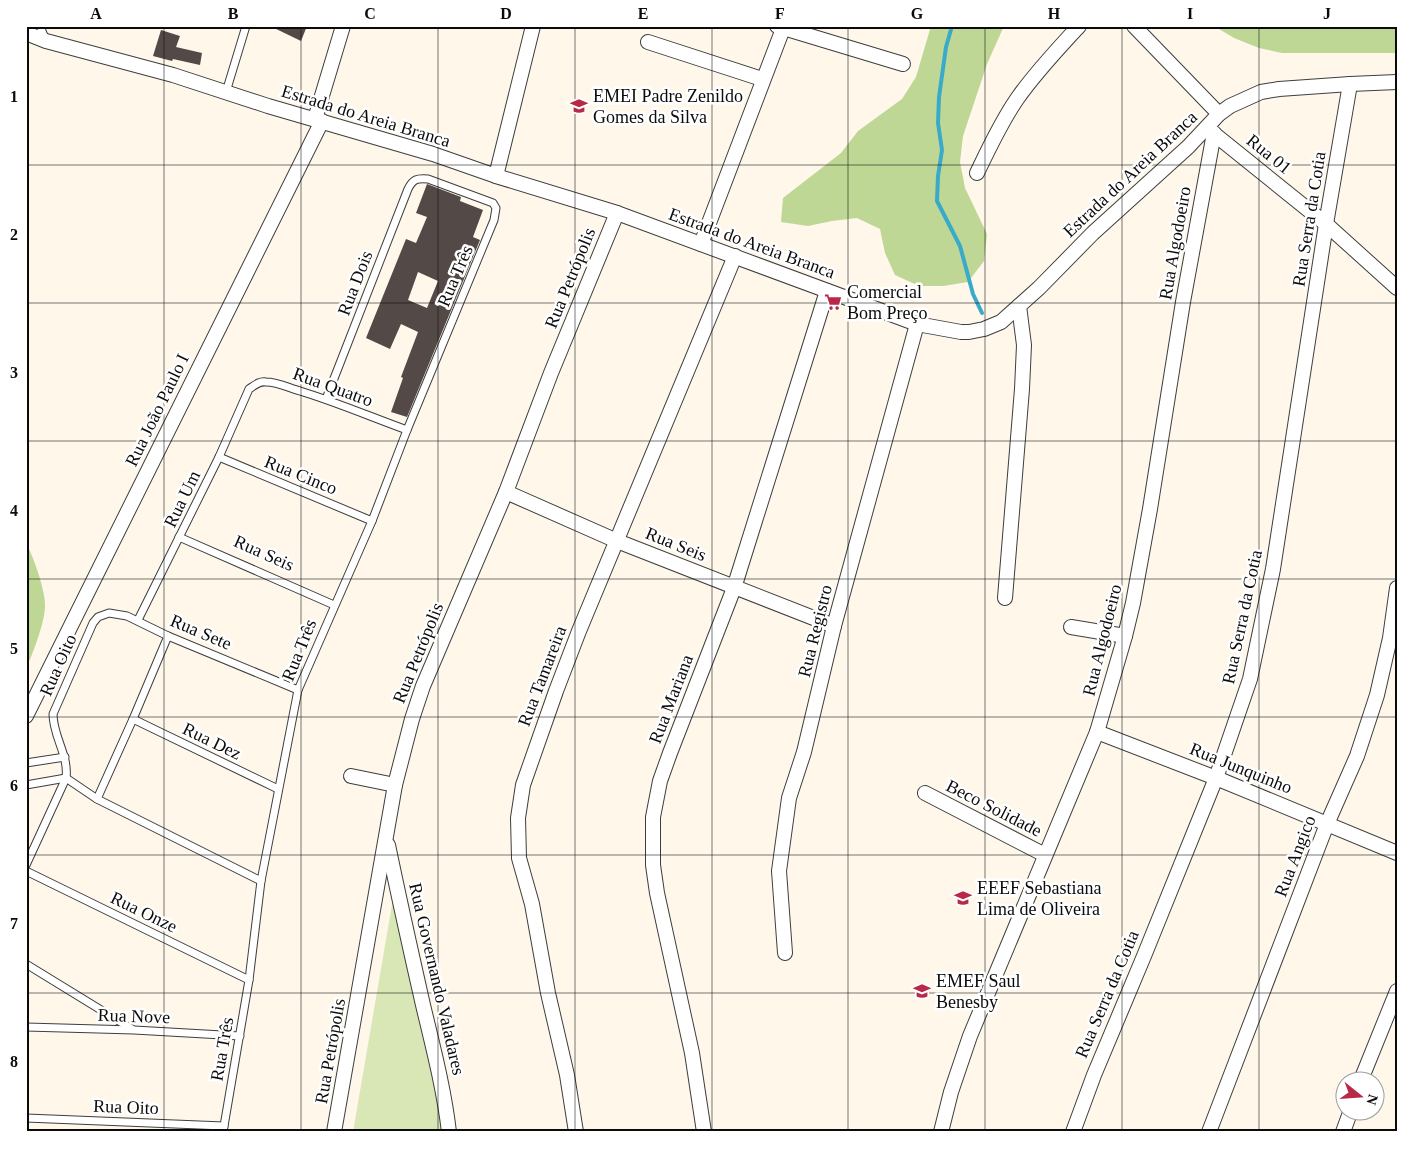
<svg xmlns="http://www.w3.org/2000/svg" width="1423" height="1158" font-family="Georgia,serif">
  <rect width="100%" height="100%" fill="#fef7ea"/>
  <polygon fill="#d8e7b5" points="399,864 447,1132 353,1132"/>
  <g fill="#bfd795">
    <polygon points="931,26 1004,26 987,64 963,136 960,162 965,188 987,234 984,261 968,282 943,286 919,286 895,275 885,253 880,229 857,218 832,221 808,226 781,222 783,198 841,153 858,131 902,99 916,77"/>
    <polygon points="1214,26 1397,26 1397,53 1282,53 1259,48 1234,38"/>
    <path d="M26 543C33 555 45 590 45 604 46 619 33 654 26 668Z"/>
  </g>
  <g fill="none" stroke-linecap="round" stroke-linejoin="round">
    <polyline stroke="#39aac9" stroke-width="4" points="952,26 946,47 939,97 938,123 942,150 938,176 937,201 960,246 973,294 982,313"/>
  </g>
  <g fill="#534a48" fill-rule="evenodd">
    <polygon points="270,26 307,26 301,41"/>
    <polygon points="161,30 180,36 176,47 202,53 200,65 173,59 172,61 153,56"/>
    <path d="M427 184 461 197 460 201 483 210 473 237 480 240 407 417 391 412 403 378 401 377 418 332 401 324 390 349 366 338 406 239 416 243 427 217 416 213ZM418 272 438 281 427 308 408 300Z"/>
  </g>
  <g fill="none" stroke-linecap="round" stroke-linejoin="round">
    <g stroke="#3e3e3e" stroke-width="9">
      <g id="lane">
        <polyline points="40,26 46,41"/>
        <polyline points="226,92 246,26"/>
        <polyline points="219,457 372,521"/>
        <polyline points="179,537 334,605"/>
        <path d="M138 620 219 457 249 389C255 385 259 381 266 382 278 382 289 388 300 391 336 402 371 417 407 430"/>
        <polyline points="133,719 278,789"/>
        <polyline points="26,763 65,757"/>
        <polyline points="66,778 97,799 261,881"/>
        <polyline points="26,785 66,778"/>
        <polyline points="97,799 133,719 168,636"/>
        <path d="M26 865 66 778C69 755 53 737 53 714L93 623 98 617 109 613 127 616 168 636 298 690"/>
        <polyline points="26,871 249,980"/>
        <polyline points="26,964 132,1029"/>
        <polyline points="26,1027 134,1030 240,1036"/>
        <polyline points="26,1118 224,1126"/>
        <path d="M223 1132 249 980 261 881 298 690 372 521 407 430 494 220 496 208 493 203 428 179C417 178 413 179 408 189L326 399"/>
      </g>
    </g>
    <g stroke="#3e3e3e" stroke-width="16">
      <g id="street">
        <polyline points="777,26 903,64"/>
        <polyline points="1134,26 1219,114"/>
        <polyline points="26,33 46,41 173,75 268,106 433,154 496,176 617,213 917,324 961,332 969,332 984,329 1001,322 1039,288 1093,233 1188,147 1219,114 1230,106 1261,92 1279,89 1350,84 1397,82"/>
        <polyline points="648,42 762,79"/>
        <polyline points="315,119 343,26"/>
        <polyline points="1208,129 1326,224 1397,288"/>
        <path d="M977 173C989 148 1001 122 1017 99 1035 73 1057 50 1079 26"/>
        <polyline points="496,176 533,26"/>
        <polyline points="701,244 784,26"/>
        <polyline points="506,492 617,541 834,626"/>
        <polyline points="1005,598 1022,389 1024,345 1019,306"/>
        <polyline points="1071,627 1125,636"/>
        <polyline points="26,716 322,121"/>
        <polyline points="1097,732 1216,778 1397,853"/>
        <polyline points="351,776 395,785"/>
        <polyline points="925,793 1045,855"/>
        <path d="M388 845C399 898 411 952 423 1005 433 1047 444 1089 449 1132"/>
        <polyline points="785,953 779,871 789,798 804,752 834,626 917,324"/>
        <polyline points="1361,1080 1397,991"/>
        <polyline points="334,1132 395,785 412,719 423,686 506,492 551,373 617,213"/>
        <polyline points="576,1132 567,1075 548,993 532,904 519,858 518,818 523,785 556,691 579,631 735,256"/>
        <polyline points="704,1132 692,1053 657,893 653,865 653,817 660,781 670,753 734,588 827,291"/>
        <polyline points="941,1132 951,1092 970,1036 1097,732 1125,636 1133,603 1150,509 1183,302 1214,133"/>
        <polyline points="1073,1132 1094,1075 1144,956 1216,778 1250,679 1273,569 1326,224 1350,84"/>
        <polyline points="1209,1132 1327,824 1357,756 1377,695 1390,638 1397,588"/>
        <polyline points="1343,1132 1351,1110"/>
      </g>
    </g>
    <use href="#lane" stroke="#fff" stroke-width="7"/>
    <use href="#street" stroke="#fff" stroke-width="14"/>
  </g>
  <path fill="none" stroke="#0b0b0b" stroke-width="1" stroke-opacity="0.55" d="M164 26V1132M301 26V1132M438 26V1132M575 26V1132M712 26V1132M848 26V1132M985 26V1132M1122 26V1132M1259 26V1132M26 165H1397M26 303H1397M26 441H1397M26 579H1397M26 717H1397M26 855H1397M26 993H1397"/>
  <defs>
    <g id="school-bare" transform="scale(1.35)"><path d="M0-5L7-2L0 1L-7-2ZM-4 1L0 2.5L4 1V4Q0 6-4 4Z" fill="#b72849" stroke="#fff" stroke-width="2.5" paint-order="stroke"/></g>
    <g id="supermarket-bare" transform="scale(1.35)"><path d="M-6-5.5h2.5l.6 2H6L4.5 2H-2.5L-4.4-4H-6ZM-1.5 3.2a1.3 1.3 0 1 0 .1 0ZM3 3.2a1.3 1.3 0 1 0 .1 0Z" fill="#b72849" stroke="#fff" stroke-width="2.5" paint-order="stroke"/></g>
  </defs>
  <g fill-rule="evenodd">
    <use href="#school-bare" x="579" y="106"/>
    <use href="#supermarket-bare" x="833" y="302"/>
    <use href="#school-bare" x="963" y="898"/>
    <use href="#school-bare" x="922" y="991"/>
  </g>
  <g text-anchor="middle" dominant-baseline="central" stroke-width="5" stroke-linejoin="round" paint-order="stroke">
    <g font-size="18" fill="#0b0b0b" stroke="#fff" text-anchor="start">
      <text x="593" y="96">EMEI Padre Zenildo<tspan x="593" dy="21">Gomes da Silva</tspan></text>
      <text x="847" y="292">Comercial<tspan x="847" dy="21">Bom Preço</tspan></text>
      <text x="977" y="888">EEEF Sebastiana<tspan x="977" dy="21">Lima de Oliveira</tspan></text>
      <text x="936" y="981">EMEF Saul<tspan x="936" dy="21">Benesby</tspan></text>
    </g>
    <g font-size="18" fill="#0b0b0b" stroke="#fff">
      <text transform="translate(366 116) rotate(17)">Estrada do Areia Branca</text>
      <text transform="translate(1269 154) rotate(39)">Rua 01</text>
      <text transform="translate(1130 174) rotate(-43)">Estrada do Areia Branca</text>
      <text transform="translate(1309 219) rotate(-81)">Rua Serra da Cotia</text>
      <text transform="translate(752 243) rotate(20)">Estrada do Areia Branca</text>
      <text transform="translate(1175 243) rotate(-80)">Rua Algodoeiro</text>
      <text transform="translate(455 276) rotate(-67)">Rua Três</text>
      <text transform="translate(570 278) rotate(-68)">Rua Petrópolis</text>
      <text transform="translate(355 283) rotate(-69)">Rua Dois</text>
      <text transform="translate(333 387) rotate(20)">Rua Quatro</text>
      <text transform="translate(157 410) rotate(-64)">Rua João Paulo I</text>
      <text transform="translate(301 475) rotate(22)">Rua Cinco</text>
      <text transform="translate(182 499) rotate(-64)">Rua Um</text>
      <text transform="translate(676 544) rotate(22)">Rua Seis</text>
      <text transform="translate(264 553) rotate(24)">Rua Seis</text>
      <text transform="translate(1242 617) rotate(-78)">Rua Serra da Cotia</text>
      <text transform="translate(815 631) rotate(-76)">Rua Registro</text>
      <text transform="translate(201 632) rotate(23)">Rua Sete</text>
      <text transform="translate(1102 640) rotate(-76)">Rua Algodoeiro</text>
      <text transform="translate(299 650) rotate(-68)">Rua Três</text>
      <text transform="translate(418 653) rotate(-68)">Rua Petrópolis</text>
      <text transform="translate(58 665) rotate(-66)">Rua Oito</text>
      <text transform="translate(542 676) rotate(-69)">Rua Tamareira</text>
      <text transform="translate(671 699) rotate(-69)">Rua Mariana</text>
      <text transform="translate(212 741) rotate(26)">Rua Dez</text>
      <text transform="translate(1241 768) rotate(22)">Rua Junquinho</text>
      <text transform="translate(994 808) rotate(27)">Beco Solidade</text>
      <text transform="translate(1295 856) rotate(-69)">Rua Angico</text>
      <text transform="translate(144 912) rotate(26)">Rua Onze</text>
      <text transform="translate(437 979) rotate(77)">Rua Governando Valadares</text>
      <text transform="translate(1107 994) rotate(-67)">Rua Serra da Cotia</text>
      <text transform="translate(134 1016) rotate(2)">Rua Nove</text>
      <text transform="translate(222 1049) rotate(-80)">Rua Três</text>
      <text transform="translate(330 1051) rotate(-80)">Rua Petrópolis</text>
      <text transform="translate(126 1107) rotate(2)">Rua Oito</text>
    </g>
  </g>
  <rect width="1423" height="1158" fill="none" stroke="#ffffff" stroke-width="55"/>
  <g transform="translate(1360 1096) rotate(107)"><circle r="24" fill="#ffffff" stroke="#9d9d9d"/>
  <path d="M0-4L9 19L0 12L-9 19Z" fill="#b72849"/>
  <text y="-8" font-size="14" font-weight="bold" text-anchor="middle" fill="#0b0b0b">N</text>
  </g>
  <rect x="28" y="28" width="1368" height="1102" fill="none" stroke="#0b0b0b" stroke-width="2"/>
  <g font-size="16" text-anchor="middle" font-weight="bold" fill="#0b0b0b">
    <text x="96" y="19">A</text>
    <text x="233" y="19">B</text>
    <text x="370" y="19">C</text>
    <text x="506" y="19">D</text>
    <text x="643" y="19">E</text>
    <text x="780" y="19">F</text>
    <text x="917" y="19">G</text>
    <text x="1054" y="19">H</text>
    <text x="1190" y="19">I</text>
    <text x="1327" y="19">J</text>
    <text x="14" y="102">1</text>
    <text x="14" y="240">2</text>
    <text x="14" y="378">3</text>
    <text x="14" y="516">4</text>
    <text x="14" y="654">5</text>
    <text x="14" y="791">6</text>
    <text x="14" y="929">7</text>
    <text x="14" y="1067">8</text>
  </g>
</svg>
